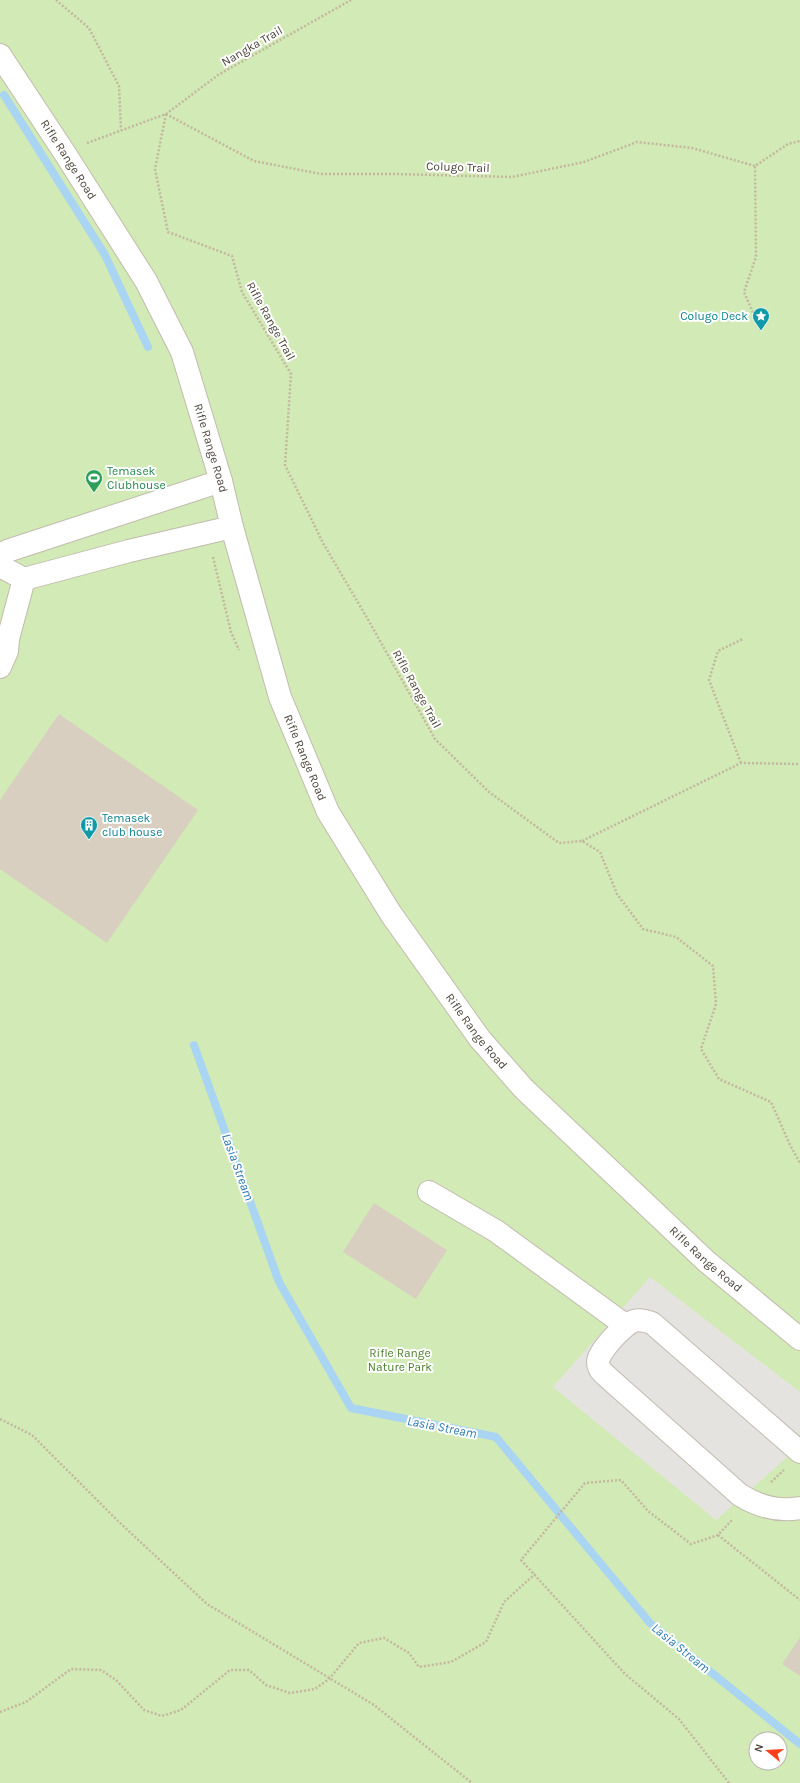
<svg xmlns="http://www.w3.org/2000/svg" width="800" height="1783" font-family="Karla,sans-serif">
  <rect width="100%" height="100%" fill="#f6f3ec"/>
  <path fill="#d2eab5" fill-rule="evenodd" d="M0 0H800V1783H0ZM756 1739H780V1763H756Z"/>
  <polygon fill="#e5e3e0" points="650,1277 800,1392 800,1446 716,1520 553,1387"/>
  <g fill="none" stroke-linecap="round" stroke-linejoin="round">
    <g stroke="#a9d4f2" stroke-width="8">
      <polyline points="4,95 105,255 148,347"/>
      <polyline points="194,1045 279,1282 351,1408 496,1437 650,1623 800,1744"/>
    </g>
  </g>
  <g fill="#d8cfc1">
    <polygon points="59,714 198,810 107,943 0,869 0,800"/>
    <polygon points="374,1203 447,1250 416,1299 343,1252"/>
    <polygon points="800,1637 800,1676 782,1664"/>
  </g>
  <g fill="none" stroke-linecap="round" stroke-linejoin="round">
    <g stroke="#c2bbae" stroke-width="24">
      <g id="minor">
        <path id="s1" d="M0 55 64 152 146 281 182 352 221 481 232 527 280 697 328 812 391 914 480 1039 524 1089 706 1261 800 1339"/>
        <polyline points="0,556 7,551 221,481"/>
        <polyline points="0,566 24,579 129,551 232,527"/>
        <polyline points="0,667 7,651 8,639 24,579"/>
        <polyline points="429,1192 496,1231 625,1325"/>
        <path d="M800 1452 652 1323C645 1321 640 1319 634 1321 624 1324 598 1352 598 1362 598 1367 600 1370 603 1373L740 1495C758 1506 779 1512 800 1508"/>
      </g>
    </g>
    <g stroke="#c4b79f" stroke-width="2.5" stroke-dasharray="2 2" stroke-linecap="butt">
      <polyline points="56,0 89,28 119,86 121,130"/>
      <polyline points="166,114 155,169 168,232 232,256 242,292 291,374 285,465 323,543 370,623 435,739 489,792 559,843 582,841 600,852 617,894 643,929 676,937 713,966 716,1004 701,1049 719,1079 771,1102 790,1145 800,1163"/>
      <polyline points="166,114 254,161 321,174 395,174 512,177 584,162 637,142 692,148 755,166"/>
      <polyline points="87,143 166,114 218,75 351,0"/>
      <polyline points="761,331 744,292 756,257 755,166 788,144 800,141"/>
      <polyline points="213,557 231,632 239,650"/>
      <polyline points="741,763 709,680 718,651 743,639"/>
      <polyline points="582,841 741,763 800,764"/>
      <polyline points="0,1419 32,1435 119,1522 207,1604 374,1705 472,1783"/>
      <polyline points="771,1482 784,1470"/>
      <polyline points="718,1535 800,1600"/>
      <polyline points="0,1712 26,1702 71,1669 101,1670 116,1680 144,1710 162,1716 181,1710 230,1670 249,1670 266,1685 290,1693 315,1689 329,1679 359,1643 384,1638 409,1653 419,1667 451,1662 486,1642 504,1602 535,1574"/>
      <polyline points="729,1783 679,1719 625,1674 521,1560 585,1483 621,1480 648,1511 691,1544 718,1535 733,1519"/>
    </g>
    <use href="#minor" stroke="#fff" stroke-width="22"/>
  </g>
  <defs>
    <g id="sight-pin" transform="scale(0.9)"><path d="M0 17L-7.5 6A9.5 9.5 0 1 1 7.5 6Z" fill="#0f9aa8" stroke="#fff"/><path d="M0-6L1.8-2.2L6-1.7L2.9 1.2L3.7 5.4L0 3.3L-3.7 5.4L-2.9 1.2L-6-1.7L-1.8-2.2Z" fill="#fff"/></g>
    <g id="stadium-pin" transform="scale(0.9)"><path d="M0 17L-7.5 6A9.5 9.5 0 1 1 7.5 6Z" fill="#2e9e5b" stroke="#fff"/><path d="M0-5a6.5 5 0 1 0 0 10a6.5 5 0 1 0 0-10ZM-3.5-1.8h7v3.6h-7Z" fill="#fff"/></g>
    <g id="building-pin" transform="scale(0.9)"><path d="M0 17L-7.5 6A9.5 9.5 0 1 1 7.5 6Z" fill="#0f9aa8" stroke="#fff"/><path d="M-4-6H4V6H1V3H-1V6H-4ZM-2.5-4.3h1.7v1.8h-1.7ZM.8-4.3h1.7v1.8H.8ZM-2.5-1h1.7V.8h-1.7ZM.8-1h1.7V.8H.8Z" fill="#fff"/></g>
  </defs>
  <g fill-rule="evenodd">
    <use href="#sight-pin" x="761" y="316"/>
    <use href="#stadium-pin" x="94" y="478"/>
    <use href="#building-pin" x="89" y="825"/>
  </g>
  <g text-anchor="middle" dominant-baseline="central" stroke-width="4" stroke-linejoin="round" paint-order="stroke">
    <g font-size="12" fill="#4b4439" stroke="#fff">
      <text transform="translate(252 46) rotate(-30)">Nangka Trail</text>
      <text stroke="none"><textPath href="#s1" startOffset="125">Rifle Range Road</textPath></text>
      <text transform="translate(458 167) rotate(2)">Colugo Trail</text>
      <text transform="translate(271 321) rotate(61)">Rifle Range Trail</text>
      <text stroke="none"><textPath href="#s1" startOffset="449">Rifle Range Road</textPath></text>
      <text transform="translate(417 689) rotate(61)">Rifle Range Trail</text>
      <text stroke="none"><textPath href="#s1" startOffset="773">Rifle Range Road</textPath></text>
      <text stroke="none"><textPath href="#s1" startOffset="1097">Rifle Range Road</textPath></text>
      <text stroke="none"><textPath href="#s1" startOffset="1421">Rifle Range Road</textPath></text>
    </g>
    <g font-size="12" fill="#0d838f" stroke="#fff" text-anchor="end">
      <text x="748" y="316">Colugo Deck</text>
      <text x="102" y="818" text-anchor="start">Temasek<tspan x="102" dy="14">club house</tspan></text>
    </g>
    <g font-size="12" fill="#27864d" stroke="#fff" text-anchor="start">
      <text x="107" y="471">Temasek<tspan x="107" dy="14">Clubhouse</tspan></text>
    </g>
    <g font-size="12" fill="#4a7f2a" stroke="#fff">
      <text x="400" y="1353">Rifle Range<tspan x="400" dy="14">Nature Park</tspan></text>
    </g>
    <g font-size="13" font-style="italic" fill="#2e7ab2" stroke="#fff">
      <text transform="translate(238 1167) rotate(70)">Lasia Stream</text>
      <text transform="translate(442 1427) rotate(11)">Lasia Stream</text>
      <text transform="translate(681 1648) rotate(39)">Lasia Stream</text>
    </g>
  </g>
  <g transform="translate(768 1751) rotate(288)"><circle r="19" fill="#ffffff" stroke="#b7b4b0"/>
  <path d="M0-3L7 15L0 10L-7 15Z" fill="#fc3f1d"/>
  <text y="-6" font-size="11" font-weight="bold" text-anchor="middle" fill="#4b4439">N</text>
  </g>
</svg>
